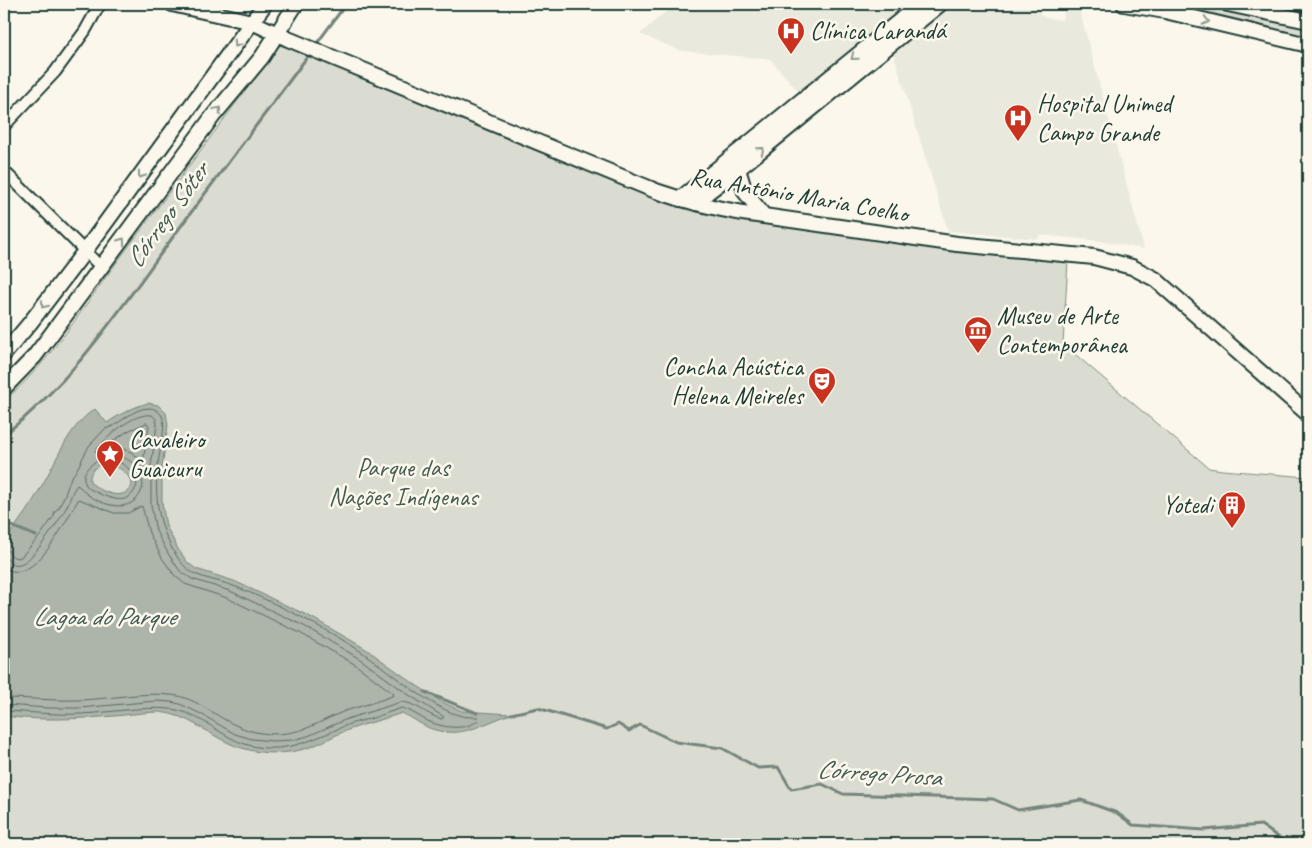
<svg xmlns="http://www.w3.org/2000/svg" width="1312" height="848" font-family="Caveat,sans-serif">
  <rect width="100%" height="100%" fill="#fbf7ec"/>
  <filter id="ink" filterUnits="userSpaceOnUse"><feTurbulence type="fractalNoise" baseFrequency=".02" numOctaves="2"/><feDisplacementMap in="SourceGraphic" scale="10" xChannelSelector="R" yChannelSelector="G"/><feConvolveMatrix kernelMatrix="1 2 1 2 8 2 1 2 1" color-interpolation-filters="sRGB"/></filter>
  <g filter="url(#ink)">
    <g fill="#eae9de">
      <polygon points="675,4 913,4 806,100 770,59 681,51 640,34"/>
      <polygon points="949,4 1040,4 1040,15 1046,18 1062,20 1066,4 1078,5 1144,249 1100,241 1040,235 1038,239 948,231 893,52"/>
    </g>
    <g fill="#dbdcd1" stroke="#7d8c82">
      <polygon points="1149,4 1210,4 1308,25 1308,37"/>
      <path d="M283 44 647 193 1068 261 1063 344 1209 468 1222 470 1308 477V844H4V401C49 363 79 313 114 266 169 193 223 120 278 47Z"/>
    </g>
    <path fill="#adb4aa" stroke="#74847b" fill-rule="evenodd" d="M148 403 158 405 166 413 168 425 162 467V502L166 526 178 549 188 563 196 569 234 581 309 616 366 649 416 685 442 702 462 711 511 714C481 724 462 740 429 728 420 724 411 717 402 713 385 719 368 723 351 729 338 733 326 741 313 746 288 756 256 755 231 744 205 733 189 715 159 712 148 712 126 715 114 716 77 719 41 721 4 716V561L6 560 4 555V536L9 535C20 520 32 504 41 487 56 462 69 425 95 409L107 423C120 414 133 407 148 403ZM107 463C120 468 128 471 132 485 124 503 101 492 90 482 89 470 96 465 107 463Z"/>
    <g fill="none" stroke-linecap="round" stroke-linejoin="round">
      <g stroke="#586d63" stroke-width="1">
        <polygon points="147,423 149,426 143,461 141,460 131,452 112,445 113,441 128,431"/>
        <path d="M106 458C123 462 133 468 137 485 130 504 118 501 102 495 97 492 89 490 86 485 78 470 95 460 106 458Z"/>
        <path d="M4 541 6 542C6 549 10 557 17 558L21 557 40 536 54 516 55 511 59 508 66 492 71 477 75 473 89 446 105 429C119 426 132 408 149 408 154 408 159 411 162 416 167 426 159 452 158 464 154 496 158 525 174 552 179 560 186 570 195 574 206 579 219 581 231 585 255 594 284 608 307 620 327 631 348 642 366 655 390 672 434 710 462 716 466 717 472 717 477 717L479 719C468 731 444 728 430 722 420 718 412 710 401 708 392 711 382 715 373 718 364 720 355 722 347 725 311 740 282 757 242 743 218 734 196 711 170 709 141 706 109 713 80 714 54 715 29 712 4 711"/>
        <path d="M4 555C8 561 12 566 20 564 33 561 58 522 65 510 70 502 71 492 77 485 81 487 84 492 88 495 107 508 136 514 143 486 141 461 119 451 97 454L95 451C106 438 133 412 152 415L156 419 157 425 151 466V505L156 531 169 555 180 571 192 579 230 591 304 626 360 659 409 695 444 717 442 719C428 716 415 702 401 702L347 719 308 736 293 740 273 741 252 739 235 734 201 714 180 704 171 702 156 701 80 708H48L4 705"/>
        <path d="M4 567C35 590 66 518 79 499L114 513H128L142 506 149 533 162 558 175 576 185 584 227 598 300 633 356 665 394 694 392 696C377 702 361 706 345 711 332 716 320 723 307 728 286 736 260 736 240 727 216 718 197 697 171 695 141 692 110 699 80 700 54 701 29 698 4 698"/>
      </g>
      <g stroke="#74847b" stroke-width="3">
        <polyline points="315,46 346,4"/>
        <path d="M4 435C74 380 118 312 170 241 216 178 264 116 310 53"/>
        <polyline points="4,523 36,536"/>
        <polyline points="425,692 477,713"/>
        <polyline points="511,714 538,708 607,729 618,724 629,731 640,725 676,742 722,748 758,768 778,767 791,789 822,784 843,794 993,799 1018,810 1081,800 1117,813 1133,825 1204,830 1261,825 1288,844"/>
      </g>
      <g stroke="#1f3d34" stroke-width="14">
        <g id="street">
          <polyline points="4,126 55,72 85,31 100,4"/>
          <polyline points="4,171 102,268"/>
        </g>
      </g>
      <g stroke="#1f3d34" stroke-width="18">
        <g id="secondary">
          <path d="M172 4 252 22 288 39 656 191C685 201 713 208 743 213L957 244 1094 257 1132 267 1155 279 1308 414"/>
          <polyline points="1124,4 1165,11 1308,45"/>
          <polyline points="1228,4 1308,21"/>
          <polyline points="738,169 745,192 764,216"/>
          <polyline points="680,199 897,23 919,4"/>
          <polyline points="696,203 708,192 738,169 940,4"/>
          <polyline points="4,354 30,323 85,251 265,4"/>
          <polyline points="4,388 34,357 50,336 213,116 262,57 296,4"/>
        </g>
      </g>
      <use href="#street" stroke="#fbf7ec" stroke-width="10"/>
      <use href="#secondary" stroke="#fbf7ec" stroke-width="14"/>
    </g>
    <defs><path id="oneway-chevron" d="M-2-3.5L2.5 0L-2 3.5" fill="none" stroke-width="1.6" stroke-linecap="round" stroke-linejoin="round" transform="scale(1.25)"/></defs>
    <g stroke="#8d9a90">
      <use href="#oneway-chevron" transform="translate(1206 21) rotate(14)"/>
      <use href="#oneway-chevron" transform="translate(237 44) rotate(125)"/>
      <use href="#oneway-chevron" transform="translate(854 57) rotate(141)"/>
      <use href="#oneway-chevron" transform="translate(218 110) rotate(-50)"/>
      <use href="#oneway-chevron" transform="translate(761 150) rotate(-39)"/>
      <use href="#oneway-chevron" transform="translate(141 175) rotate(126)"/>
      <use href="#oneway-chevron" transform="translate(122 241) rotate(-54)"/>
      <use href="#oneway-chevron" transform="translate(44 305) rotate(128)"/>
    </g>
  </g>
  <defs>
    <g id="hospital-pin" transform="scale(1.4375)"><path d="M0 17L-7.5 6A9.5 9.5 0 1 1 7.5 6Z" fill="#c8321e" stroke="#fbf7ec"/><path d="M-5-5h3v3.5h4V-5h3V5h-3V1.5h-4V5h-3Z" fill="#fff"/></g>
    <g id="museum-pin" transform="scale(1.4375)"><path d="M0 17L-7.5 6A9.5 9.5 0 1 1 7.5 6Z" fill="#c8321e" stroke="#fbf7ec"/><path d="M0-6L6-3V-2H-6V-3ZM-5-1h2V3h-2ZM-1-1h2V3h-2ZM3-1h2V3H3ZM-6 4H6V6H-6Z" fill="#fff"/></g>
    <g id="theatre-pin" transform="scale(1.4375)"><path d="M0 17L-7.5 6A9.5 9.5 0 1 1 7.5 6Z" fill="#c8321e" stroke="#fbf7ec"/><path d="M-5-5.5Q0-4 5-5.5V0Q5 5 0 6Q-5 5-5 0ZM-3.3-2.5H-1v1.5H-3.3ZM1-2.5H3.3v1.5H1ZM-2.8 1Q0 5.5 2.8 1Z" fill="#fff"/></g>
    <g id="sight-pin" transform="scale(1.4375)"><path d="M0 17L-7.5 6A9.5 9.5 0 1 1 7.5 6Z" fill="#c8321e" stroke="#fbf7ec"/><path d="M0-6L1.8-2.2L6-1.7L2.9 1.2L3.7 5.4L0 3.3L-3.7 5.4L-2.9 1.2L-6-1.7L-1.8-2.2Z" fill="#fff"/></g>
    <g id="building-pin" transform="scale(1.4375)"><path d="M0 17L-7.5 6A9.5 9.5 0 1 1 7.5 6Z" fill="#c8321e" stroke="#fbf7ec"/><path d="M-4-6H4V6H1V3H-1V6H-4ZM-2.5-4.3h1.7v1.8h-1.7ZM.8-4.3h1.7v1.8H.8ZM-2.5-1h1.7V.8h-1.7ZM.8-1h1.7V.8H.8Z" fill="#fff"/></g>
  </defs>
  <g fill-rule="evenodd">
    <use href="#hospital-pin" x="791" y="31"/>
    <use href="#hospital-pin" x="1018" y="118"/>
    <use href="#museum-pin" x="978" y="330"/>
    <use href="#theatre-pin" x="822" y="381"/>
    <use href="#sight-pin" x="110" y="454"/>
    <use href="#building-pin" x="1232" y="505"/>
  </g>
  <g text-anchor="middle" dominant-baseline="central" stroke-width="5" stroke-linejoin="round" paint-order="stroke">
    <g font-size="25" fill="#1f3d34" stroke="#fbf7ec" text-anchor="start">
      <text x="810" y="31">Clínica Carandá</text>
      <text x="1037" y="104">Hospital Unimed<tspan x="1037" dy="29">Campo Grande</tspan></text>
      <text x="997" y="316">Museu de Arte<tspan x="997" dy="29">Contemporânea</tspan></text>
      <text x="803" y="367" text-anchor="end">Concha Acústica<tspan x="803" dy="29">Helena Meireles</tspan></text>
      <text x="129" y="440">Cavaleiro<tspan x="129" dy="29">Guaicuru</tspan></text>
      <text x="1213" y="505" text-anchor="end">Yotedi</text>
    </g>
    <g font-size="25" fill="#1f3d34" stroke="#fbf7ec">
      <text transform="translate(799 195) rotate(10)">Rua Antônio Maria Coelho</text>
    </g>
    <g font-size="25" fill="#455d53" stroke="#fbf7ec">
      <text x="403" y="468">Parque das<tspan x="403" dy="29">Nações Indígenas</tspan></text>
    </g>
    <g font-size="26" font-style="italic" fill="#425b52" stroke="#fbf7ec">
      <text transform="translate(167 215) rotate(-54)">Córrego Sóter</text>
      <text x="104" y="616">Lagoa do Parque</text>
      <text transform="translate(879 773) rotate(4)">Córrego Prosa</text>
    </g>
  </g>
  <rect width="1312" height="848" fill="none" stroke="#fbf7ec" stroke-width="20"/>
  <rect x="10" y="10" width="1292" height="828" fill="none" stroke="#1f3d34" stroke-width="2" filter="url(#ink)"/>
</svg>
